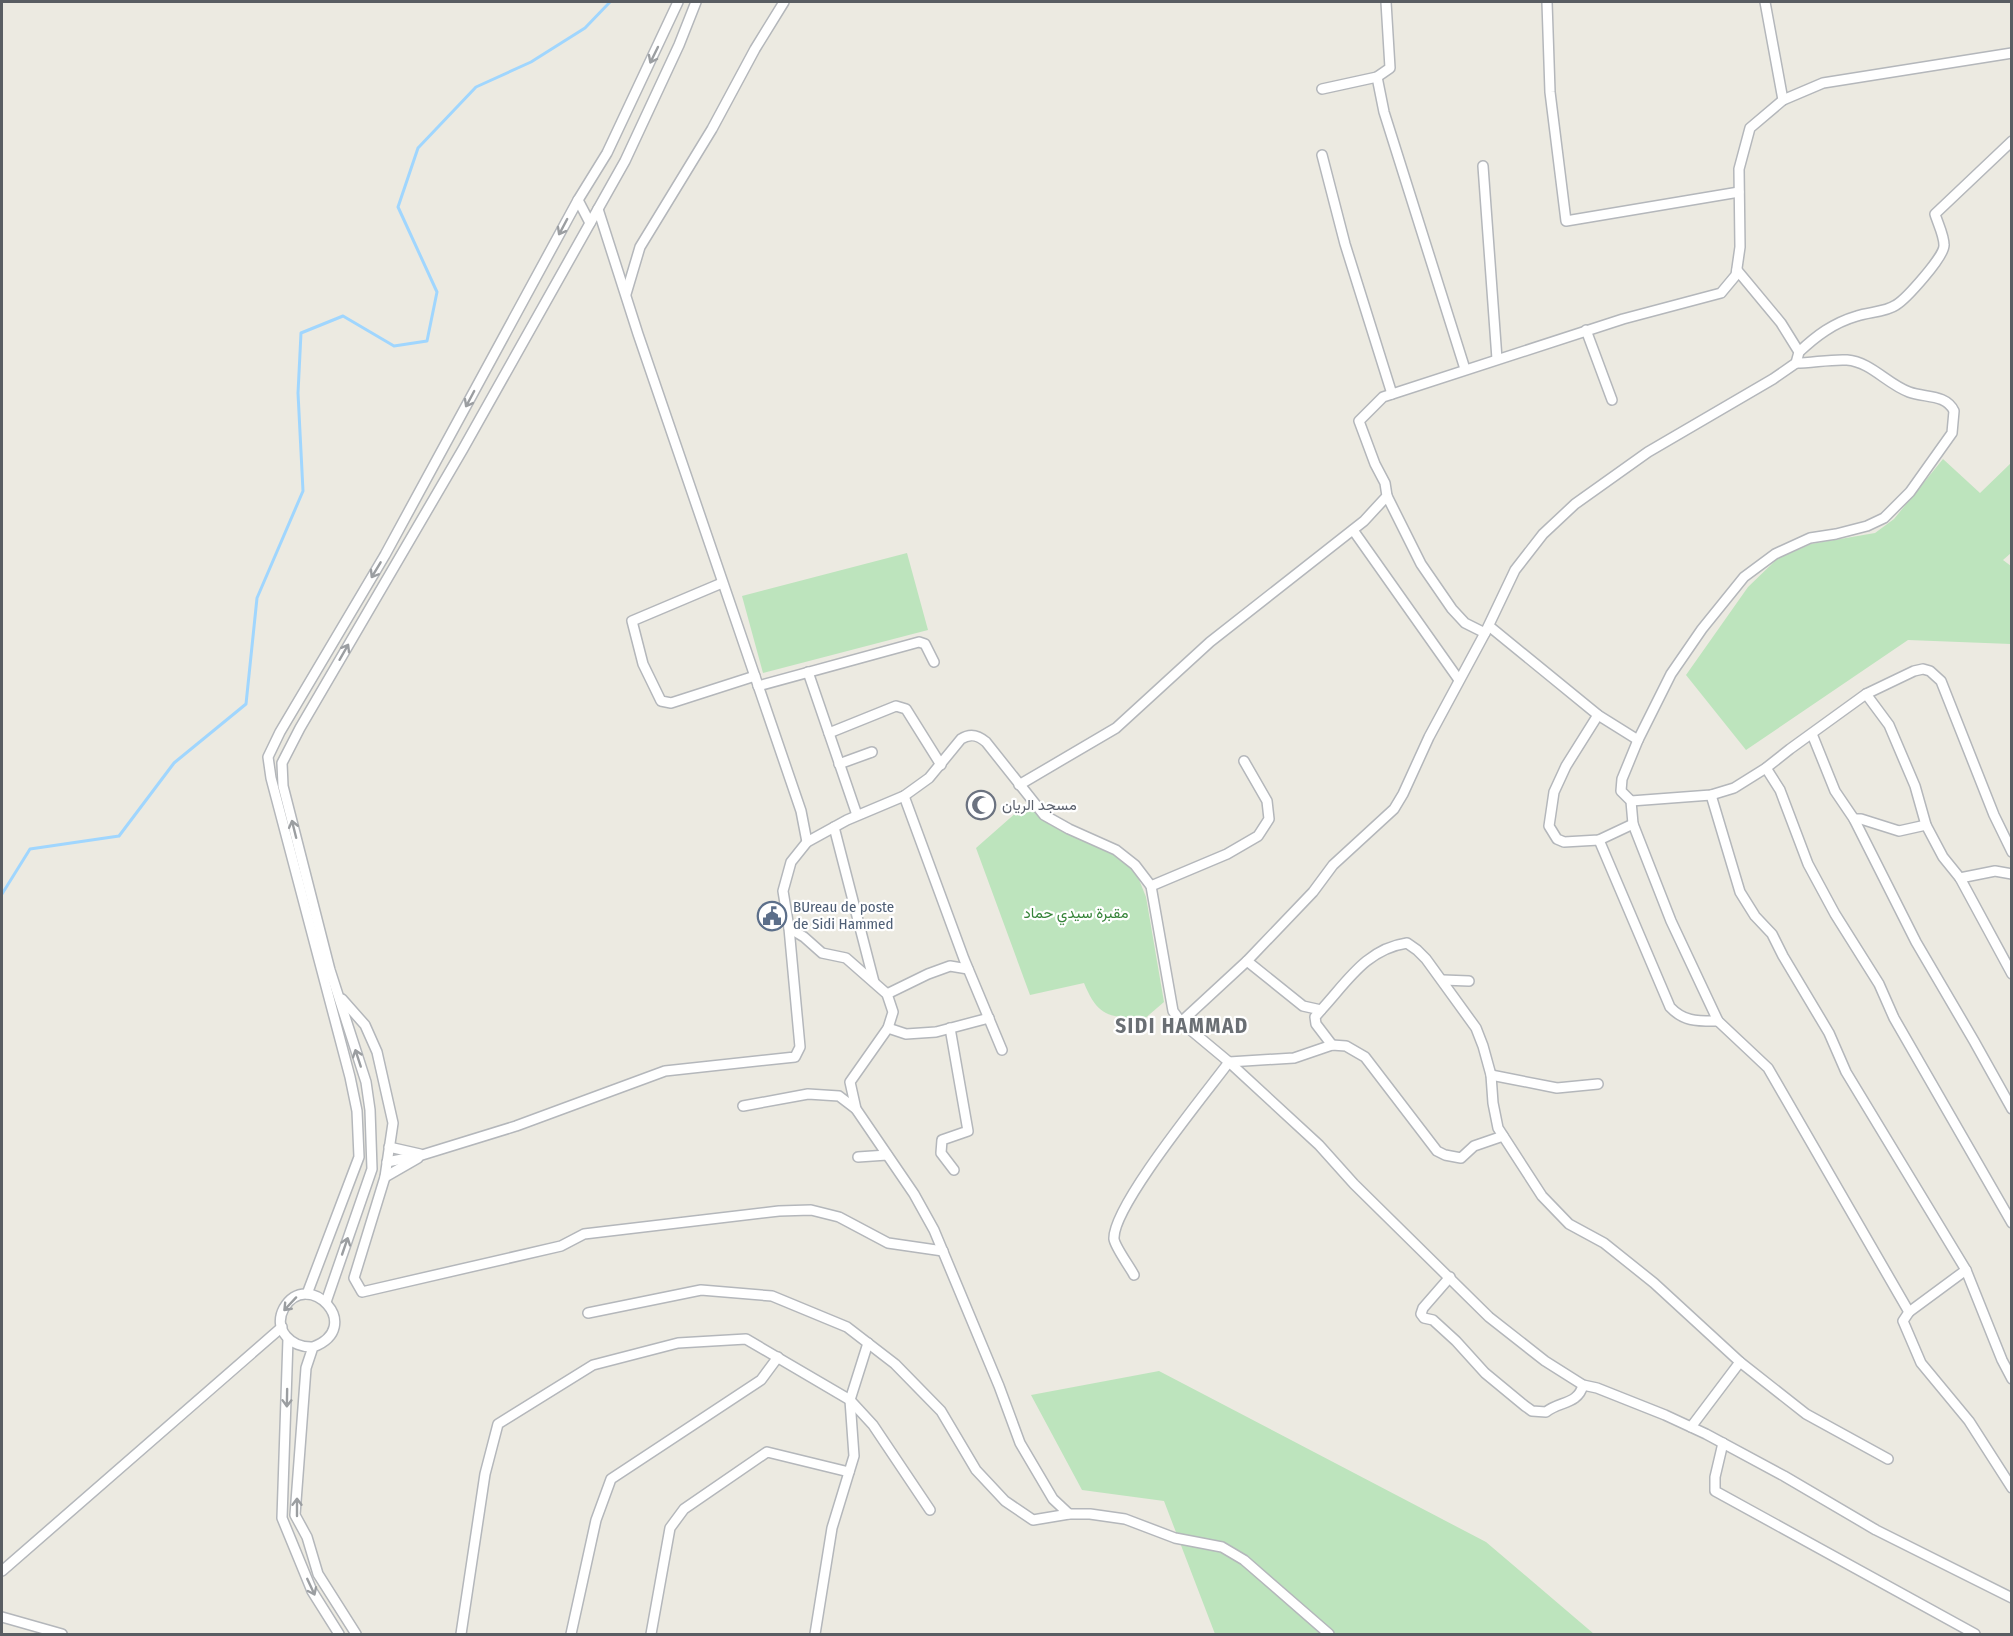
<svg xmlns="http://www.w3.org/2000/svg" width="2013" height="1636" font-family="'Fira Sans Condensed',Vazirmatn,sans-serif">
  <rect width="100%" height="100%" fill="#eceae1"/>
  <g fill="#bde4bd">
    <polygon points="1943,459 1980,493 2011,463 2011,553 2003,560 2011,566 2011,644 1908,640 1746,750 1686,675 1748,587 1777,559 1811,544 1875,533 1894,519"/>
    <polygon points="907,553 928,630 763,673 742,596"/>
    <path d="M1026 804 1050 825 1110 850 1126 861 1136 872 1146 897 1164 1002 1143 1020C1108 1016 1098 1017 1084 983L1030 995 976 848Z"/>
    <polygon points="1159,1371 1486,1542 1594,1634 1215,1634 1164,1501 1082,1490 1031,1395"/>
  </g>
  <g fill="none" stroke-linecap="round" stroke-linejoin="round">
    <polyline stroke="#a0d6fe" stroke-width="3" points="2,894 30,849 119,836 174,763 246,704 257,598 303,491 298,393 301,333 343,316 394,346 427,341 437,292 398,207 418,148 476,87 531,62 585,28 610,2"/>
    <g stroke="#b4b7bb" stroke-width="12">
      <g id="minor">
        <polyline points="1547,2 1550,92 1566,221 1739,192"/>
        <polyline points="1765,2 1783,100"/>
        <polyline points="1377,77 1384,112 1465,369"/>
        <polyline points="1322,89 1377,77 1390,68 1386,2"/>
        <polyline points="1322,155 1345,244 1392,394"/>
        <polyline points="1483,166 1497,359"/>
        <polyline points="578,200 590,223"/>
        <polyline points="598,209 638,334 801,811 807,842"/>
        <polyline points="626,294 640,247 712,129 755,49 784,2"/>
        <polyline points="1586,330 1612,400"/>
        <path d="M1799 352C1816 336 1833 323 1857 316 1869 312 1886 312 1896 305 1906 299 1945 256 1944 245 1944 235 1938 224 1935 214L2012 141"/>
        <path d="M1796 363C1812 363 1830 359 1847 360 1871 362 1887 384 1909 392 1925 398 1946 394 1954 411L1952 433 1910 492 1884 518 1867 526 1836 534 1810 538 1775 554 1744 577 1702 629 1671 674 1638 740 1622 779 1621 791 1631 801 1633 824 1671 921 1718 1021 1768 1068 1909 1312"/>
        <polyline points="1387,496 1421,564 1452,609 1465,623 1485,633"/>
        <polyline points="1353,530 1459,680"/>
        <polyline points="722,583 632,621 643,664 661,701 671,703 755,676"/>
        <polyline points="1489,626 1598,715 1638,740"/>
        <polyline points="808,672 857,815"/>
        <polyline points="758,686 919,642 925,644 934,662"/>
        <polyline points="1866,694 1889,725 1915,786 1926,825 1943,857 1960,878 2012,974"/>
        <polyline points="1598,715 1566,766 1554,792 1549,826 1557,839 1564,842 1599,840 1633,824"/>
        <polyline points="829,733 896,706 906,709 941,765"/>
        <polyline points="1812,734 1835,791 1854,819 1916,942 1974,1041 2012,1109"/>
        <polyline points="839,764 872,752"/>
        <polyline points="1766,768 1780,790 1808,864 1835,914 1879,984 1894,1018 2012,1223"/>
        <polyline points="1019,785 1116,728 1210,642 1364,521 1387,496 1385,483 1375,464 1359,421 1383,397 1623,319 1721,293 1736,275 1740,247 1739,169 1750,128 1783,100 1823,83 2012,53"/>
        <polyline points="1711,795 1740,892 1755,916 1772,934 1783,956 1829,1033 1846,1072 1966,1270 2002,1360 2012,1379"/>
        <polyline points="904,796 964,959 1002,1050"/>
        <polyline points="1631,801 1711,795 1734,788 1766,768 1790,749 1866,694 1914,671 1923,669 1930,671 1941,681 1994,815 2012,852"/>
        <polyline points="1854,819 1861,819 1899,831 1926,825"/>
        <polyline points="834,827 874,982"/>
        <path d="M1599 840 1670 1007C1684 1022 1698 1021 1718 1021"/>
        <polyline points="1960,878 1995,871 2012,874"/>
        <polyline points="1151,886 1227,854 1258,836 1269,819 1267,801 1244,761"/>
        <path d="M1247 961 1303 1006 1321 1010C1347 982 1366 949 1407 943L1417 950 1426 959 1476 1028 1483 1046 1491 1075 1493 1103 1498 1128 1542 1196 1569 1224 1604 1243 1654 1283 1740 1362 1806 1414 1888 1459"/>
        <polyline points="1443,980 1469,981"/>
        <polyline points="887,994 928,974 950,966 968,969"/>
        <polyline points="342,999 365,1025 377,1052 393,1123 385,1177 354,1278 362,1292 561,1246 584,1234 779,1211 811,1210 839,1217 888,1243 943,1251"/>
        <polyline points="1321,1010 1315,1017 1316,1024 1332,1045"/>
        <polyline points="1181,1022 1247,961 1313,892 1333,865 1394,809 1403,794 1429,737 1485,633 1515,570 1543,534 1575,504 1648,452 1773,379 1796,363 1799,352 1781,323 1737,270"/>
        <polyline points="888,1028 906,1034 936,1032 989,1018"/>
        <polyline points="950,1028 968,1131 942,1140 941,1153 954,1170"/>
        <polyline points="1491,1075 1557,1088 1598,1084"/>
        <polyline points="743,1106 808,1094 839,1096 856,1109"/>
        <polyline points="389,1147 420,1154"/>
        <polyline points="858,1157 887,1155"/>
        <polyline points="387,1162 422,1155 516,1126 665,1071 795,1057 800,1047 789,928"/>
        <polyline points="385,1177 418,1158"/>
        <polyline points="1966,1270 1909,1312 1903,1321 1921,1363 1969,1421 2012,1488"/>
        <path d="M1134 1275C1130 1267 1115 1247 1114 1239 1112 1207 1206 1093 1229 1062L1294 1058 1332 1045 1346 1046 1365 1057 1437 1151 1445 1155 1461 1158 1474 1146 1503 1136"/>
        <path d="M1450 1277 1423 1308 1421 1314 1424 1318 1433 1320 1456 1341 1485 1373 1525 1406 1532 1411 1546 1412C1559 1401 1578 1405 1583 1385"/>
        <polyline points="307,1294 359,1157 357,1111 350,1077 271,778 268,757 280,732 385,555 578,200 607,153 678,2"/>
        <polyline points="326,1302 372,1169 370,1110 366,1082 330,970 283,786 282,763 300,728 463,449 625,161 679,45 696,2"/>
        <polyline points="588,1313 701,1290 772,1296 847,1327 895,1364 941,1411 976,1470 1005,1501 1033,1520 1069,1514 1090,1514 1125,1519 1175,1538 1222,1547 1244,1560 1329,1634"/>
        <polyline points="288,1339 282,1518 312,1591 339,1634"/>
        <path d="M313 1347C292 1348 272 1330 284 1308 308 1267 366 1327 313 1347L306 1368 295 1515 307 1537 318 1574 356 1634"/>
        <polyline points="1691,1427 1740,1362"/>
        <polyline points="1723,1443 1715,1477 1715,1491 1975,1634"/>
        <path d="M1069 1514 1053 1499 1020 1443 999 1386 934 1230 914 1194 856 1109 850 1082 888 1028 893 1012 887 994 846 958 822 953 804 937 789 928 783 891 791 862 807 842 847 820 904 796 929 778 961 739C970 733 978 735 986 742L1044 815 1069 829 1116 850 1135 865 1151 886 1173 1011 1181 1022 1229 1062 1319 1145 1354 1184 1489 1317 1545 1361 1583 1385 1597 1388 1665 1415 1706 1434 1784 1476 1876 1530 2012 1598"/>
        <polyline points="2,1571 282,1327"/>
        <polyline points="2,1617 62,1634"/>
        <polyline points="461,1634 485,1474 498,1424 593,1365 678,1343 746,1339 850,1400 873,1425 930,1510"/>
        <polyline points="571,1634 596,1520 611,1479 761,1380 778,1357"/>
        <polyline points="651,1634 670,1528 684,1509 767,1452 849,1472"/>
        <polyline points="815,1634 832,1528 854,1456 850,1400 868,1343"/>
      </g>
    </g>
    <use href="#minor" stroke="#fff" stroke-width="9"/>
  </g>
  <defs><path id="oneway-shaft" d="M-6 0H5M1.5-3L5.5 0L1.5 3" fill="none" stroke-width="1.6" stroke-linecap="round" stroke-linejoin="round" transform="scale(1.5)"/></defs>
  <g stroke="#9b9ea1">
    <use href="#oneway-shaft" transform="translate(654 55) rotate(116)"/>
    <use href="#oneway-shaft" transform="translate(563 227) rotate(118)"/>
    <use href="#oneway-shaft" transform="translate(470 399) rotate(118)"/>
    <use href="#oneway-shaft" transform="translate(376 570) rotate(121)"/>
    <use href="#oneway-shaft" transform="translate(344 652) rotate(-60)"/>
    <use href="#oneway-shaft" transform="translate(294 829) rotate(-104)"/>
    <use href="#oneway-shaft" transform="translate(358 1058) rotate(-108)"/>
    <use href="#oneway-shaft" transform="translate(345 1246) rotate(-71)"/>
    <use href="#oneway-shaft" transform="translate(290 1304) rotate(133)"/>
    <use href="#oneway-shaft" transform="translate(287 1398) rotate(91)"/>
    <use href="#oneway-shaft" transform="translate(297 1507) rotate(-90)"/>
    <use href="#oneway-shaft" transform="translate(311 1587) rotate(65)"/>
  </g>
  <defs>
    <g id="mosque-ring" transform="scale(1.5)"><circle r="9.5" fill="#fff" stroke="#6b7280" stroke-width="1.5"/><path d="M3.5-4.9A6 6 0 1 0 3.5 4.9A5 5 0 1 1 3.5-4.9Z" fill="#6b7280"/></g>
    <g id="civic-ring" transform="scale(1.5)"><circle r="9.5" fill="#fff" stroke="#5c6f8a" stroke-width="1.5"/><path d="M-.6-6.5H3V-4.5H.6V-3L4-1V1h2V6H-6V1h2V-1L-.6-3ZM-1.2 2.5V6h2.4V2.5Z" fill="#5c6f8a"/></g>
  </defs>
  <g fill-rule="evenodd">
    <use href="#mosque-ring" x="981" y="805"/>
    <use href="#civic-ring" x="772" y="916"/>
  </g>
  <g text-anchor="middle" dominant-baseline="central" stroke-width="4.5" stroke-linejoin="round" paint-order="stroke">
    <g font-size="15" fill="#5b616d" stroke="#fff" text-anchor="start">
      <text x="1002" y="805">مسجد الريان</text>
    </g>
    <g font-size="15" fill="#4e5e75" stroke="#fff" text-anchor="start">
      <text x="793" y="907">BUreau de poste<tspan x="793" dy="17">de Sidi Hammed</tspan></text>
    </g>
    <g font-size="15" fill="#368439" stroke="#fff">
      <text x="1076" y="913">مقبرة سيدي حماد</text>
    </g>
    <g font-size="21" font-weight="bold" letter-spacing="1.5" fill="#6a6f74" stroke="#fff">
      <text x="1182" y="1026">SIDI HAMMAD</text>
    </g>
  </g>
  <rect width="2013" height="1636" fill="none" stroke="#595d62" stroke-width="6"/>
</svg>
